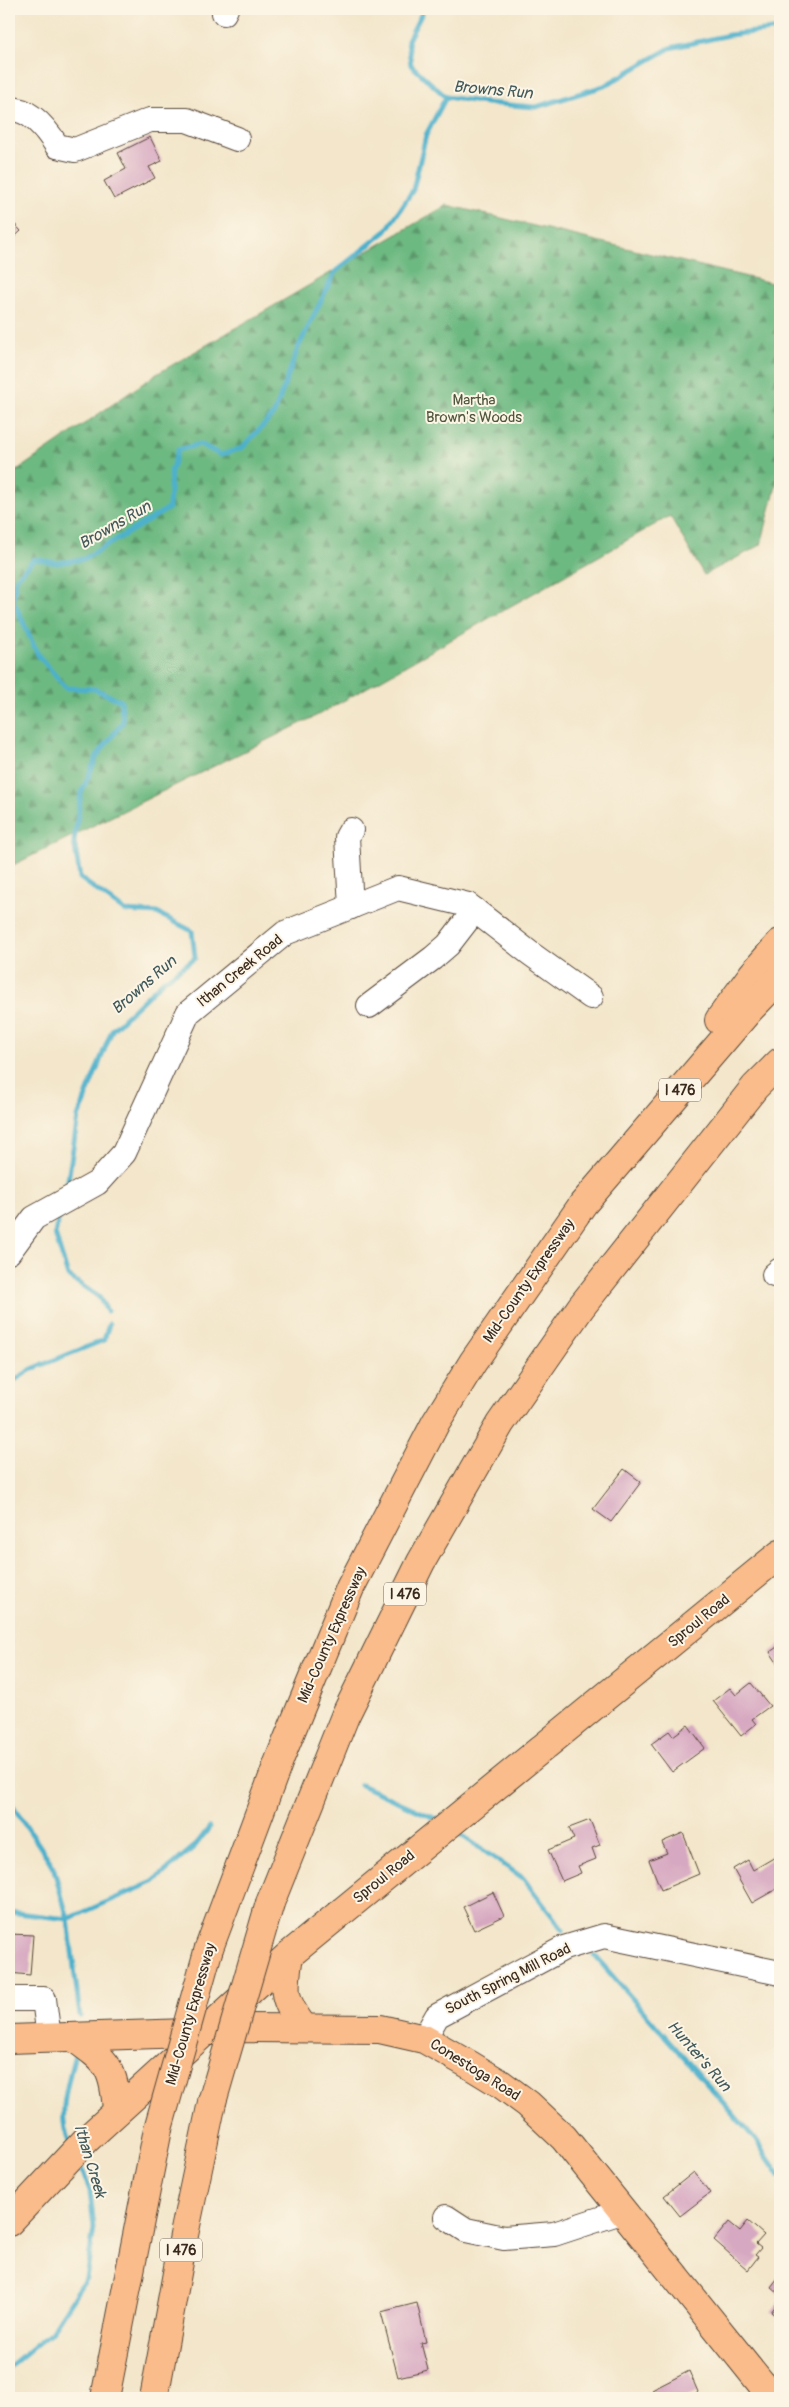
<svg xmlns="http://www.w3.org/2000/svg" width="789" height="2407" font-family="Pangolin,sans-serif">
  <defs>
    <pattern id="forest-firs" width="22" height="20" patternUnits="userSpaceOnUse" patternTransform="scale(1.25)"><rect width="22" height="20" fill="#6db982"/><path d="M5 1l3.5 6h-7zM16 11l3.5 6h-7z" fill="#5b976a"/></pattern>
  </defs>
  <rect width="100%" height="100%" fill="#fcf5e5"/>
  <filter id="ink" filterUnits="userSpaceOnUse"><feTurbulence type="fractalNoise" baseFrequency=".02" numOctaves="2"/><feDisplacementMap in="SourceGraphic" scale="10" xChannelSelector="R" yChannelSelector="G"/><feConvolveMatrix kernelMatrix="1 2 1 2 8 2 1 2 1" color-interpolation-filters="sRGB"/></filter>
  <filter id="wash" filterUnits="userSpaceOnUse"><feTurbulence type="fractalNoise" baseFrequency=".0096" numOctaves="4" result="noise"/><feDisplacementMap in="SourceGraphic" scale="20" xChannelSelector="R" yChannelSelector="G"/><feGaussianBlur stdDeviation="1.12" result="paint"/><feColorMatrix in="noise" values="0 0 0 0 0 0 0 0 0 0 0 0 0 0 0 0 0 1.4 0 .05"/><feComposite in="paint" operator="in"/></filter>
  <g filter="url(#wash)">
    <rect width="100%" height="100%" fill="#f3e6ca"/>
    <polygon fill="url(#forest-firs)" stroke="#547250" points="447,205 780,285 780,470 761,545 704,575 670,516 320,714 9,867 9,476 155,375"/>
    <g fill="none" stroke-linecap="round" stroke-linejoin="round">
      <g stroke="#4db1cc" stroke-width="5">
        <polyline points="424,9 408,40 411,65 446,97"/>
        <polyline points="446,97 486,103 536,107 604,86 670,48 729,35 780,29"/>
        <polyline points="66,1192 78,1117 112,1030 163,981 195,958 192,931 157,913 125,911 80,878 74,841 81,794 97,756 123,722 121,701 95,689 66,688 38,655 13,600 16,579 34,559 57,563 84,559 169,508 171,471 178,450 200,444 221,455 242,448 274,414 298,348 335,272 386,231 413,190 426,135 446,97"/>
        <polyline points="60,1212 55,1234 68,1276 99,1297 107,1311"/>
        <polyline points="9,1384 32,1369 104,1340 109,1324"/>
        <polyline points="361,1785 441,1821"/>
        <polyline points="9,1800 53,1866 68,1919 80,2016"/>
        <polyline points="454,1830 523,1878 563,1930"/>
        <polyline points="9,1912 68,1919"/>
        <polyline points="68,1919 153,1882 195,1846 209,1828"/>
        <polyline points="595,1956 755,2139 780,2176"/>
        <path d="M71 2145C55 2118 69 2081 75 2053"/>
        <polyline points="9,2367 51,2332 86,2278 94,2228 90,2191 79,2161"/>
      </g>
    </g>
    <g id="blocks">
      <g fill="#d7a8c1">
        <polygon points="150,137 162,161 149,167 155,178 114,199 104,181 126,169 118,153"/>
        <polygon points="9,218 21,231 9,242"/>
        <polygon points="624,1469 641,1482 611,1522 593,1509"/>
        <polygon points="780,1645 780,1667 770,1652"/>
        <polygon points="751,1683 770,1706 752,1719 756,1724 741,1736 713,1701 730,1688 736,1695"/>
        <polygon points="688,1725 705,1748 672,1772 651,1744 669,1731 673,1736"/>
        <polygon points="590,1820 600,1845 592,1848 596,1859 578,1866 581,1873 562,1881 548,1850 574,1839 569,1828"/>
        <polygon points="683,1833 699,1874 661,1890 649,1860 667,1853 662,1842"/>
        <polygon points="777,1856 780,1861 780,1887 752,1903 733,1869 748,1860 753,1870"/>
        <polygon points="493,1892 504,1916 474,1930 463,1907"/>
        <polygon points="9,1934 33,1935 30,1975 9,1973"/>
        <polygon points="694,2172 710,2193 680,2216 664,2196"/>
        <polygon points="748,2221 764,2235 756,2244 761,2248 755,2255 758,2257 748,2270 714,2240 729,2222 740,2231"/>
        <polygon points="780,2275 780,2295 771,2287"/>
        <polygon points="780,2300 780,2319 771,2312"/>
        <polygon points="417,2303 426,2342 421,2343 428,2370 398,2377 381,2312"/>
        <polygon points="689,2371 698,2392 686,2398 656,2398 652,2390"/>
      </g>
    </g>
  </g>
  <g filter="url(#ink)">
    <use href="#blocks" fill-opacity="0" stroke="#574638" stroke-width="1"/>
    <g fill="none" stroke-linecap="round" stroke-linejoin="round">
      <g stroke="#574638" stroke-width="26">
        <g id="minor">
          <polyline points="224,13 226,9"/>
          <path d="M9 109C30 108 47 130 57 146L75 150 150 120H187L237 139"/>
          <polyline points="351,907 347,837 351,830"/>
          <polyline points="369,1006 433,958 448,945 475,910"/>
          <polyline points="9,1252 34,1218 97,1183 124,1153 188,1013 285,933 398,888 468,905 531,954 591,997"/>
          <polyline points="774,1275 780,1270"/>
          <polyline points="9,1999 44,1999 49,2038"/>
          <polyline points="424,2039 437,2016 564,1948 604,1936 780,1973"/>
          <polyline points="446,2217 466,2230 504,2238 554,2234 624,2211"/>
        </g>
      </g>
      <g stroke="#574638" stroke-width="30">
        <g id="major">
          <path d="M289 1955C284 1990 281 1997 303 2027"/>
          <path d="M73 2037C108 2062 114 2067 117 2111"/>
          <polyline points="9,2039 187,2033 244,2028 380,2029 424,2039 470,2065 501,2084 528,2104 564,2138 773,2398"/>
          <polyline points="9,2222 86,2140 289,1955 780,1554"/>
        </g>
      </g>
      <g stroke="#574638" stroke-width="30">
        <g id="highway">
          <polyline points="719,1020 752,975 780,943"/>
          <polyline points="270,1903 345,1716 421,1562 500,1424 581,1307 755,1087 780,1062"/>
          <polyline points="209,1948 280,1758 350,1588 436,1422 473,1362 583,1204 750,1009 780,978"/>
          <polyline points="105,2398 158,2129"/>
          <polyline points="154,2398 184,2235 212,2102"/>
        </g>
      </g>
      <use href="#minor" stroke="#fff" stroke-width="24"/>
      <use href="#major" stroke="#f9bc8a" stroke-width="28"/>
      <use href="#highway" stroke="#f9bc8a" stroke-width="28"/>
      <g stroke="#574638" stroke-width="30" stroke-linecap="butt">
        <g id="highway-bridge">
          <polyline points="212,2102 270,1903"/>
          <polyline points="158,2129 209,1948"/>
        </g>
      </g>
      <use href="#highway-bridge" stroke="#f9bc8a" stroke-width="28"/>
    </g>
  </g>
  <g text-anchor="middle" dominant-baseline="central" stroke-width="4" stroke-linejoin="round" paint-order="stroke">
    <g fill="#fcf5e5" stroke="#75675a" stroke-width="1">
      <rect x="659" y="1078.5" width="42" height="23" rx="4"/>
      <rect x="384" y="1582.5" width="42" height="23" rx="4"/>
      <rect x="160" y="2238.5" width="42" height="23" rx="4"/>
    </g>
    <g font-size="14" font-weight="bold" fill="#3b2a1e">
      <text x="680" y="1090">I 476</text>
      <text x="405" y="1594">I 476</text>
      <text x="181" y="2250">I 476</text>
    </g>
    <g font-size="15" fill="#4e563d" stroke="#fcf5e5">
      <text x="474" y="400">Martha<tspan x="474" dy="17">Brown's Woods</tspan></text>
    </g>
    <g font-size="15" fill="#3b2a1e" stroke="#fcf5e5">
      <text transform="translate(240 971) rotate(-39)">Ithan Creek Road</text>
      <text transform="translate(529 1281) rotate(-55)">Mid-County Expressway</text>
      <text transform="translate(699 1621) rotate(-39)">Sproul Road</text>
      <text transform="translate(332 1635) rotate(-66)">Mid-County Expressway</text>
      <text transform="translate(384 1877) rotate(-39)">Sproul Road</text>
      <text transform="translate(508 1979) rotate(-27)">South Spring Mill Road</text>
      <text transform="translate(191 2014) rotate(-74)">Mid-County Expressway</text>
      <text transform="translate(475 2070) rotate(32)">Conestoga Road</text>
    </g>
    <g font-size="16" font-style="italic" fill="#41595b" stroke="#fcf5e5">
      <text transform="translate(493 90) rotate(5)">Browns Run</text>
      <text transform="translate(115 525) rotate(-30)">Browns Run</text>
      <text transform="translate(144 985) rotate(-41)">Browns Run</text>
      <text transform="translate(699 2056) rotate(49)">Hunter's Run</text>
      <text transform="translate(90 2161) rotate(73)">Ithan Creek</text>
    </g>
  </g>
  <rect width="789" height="2407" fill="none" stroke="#fcf5e5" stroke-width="30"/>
</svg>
